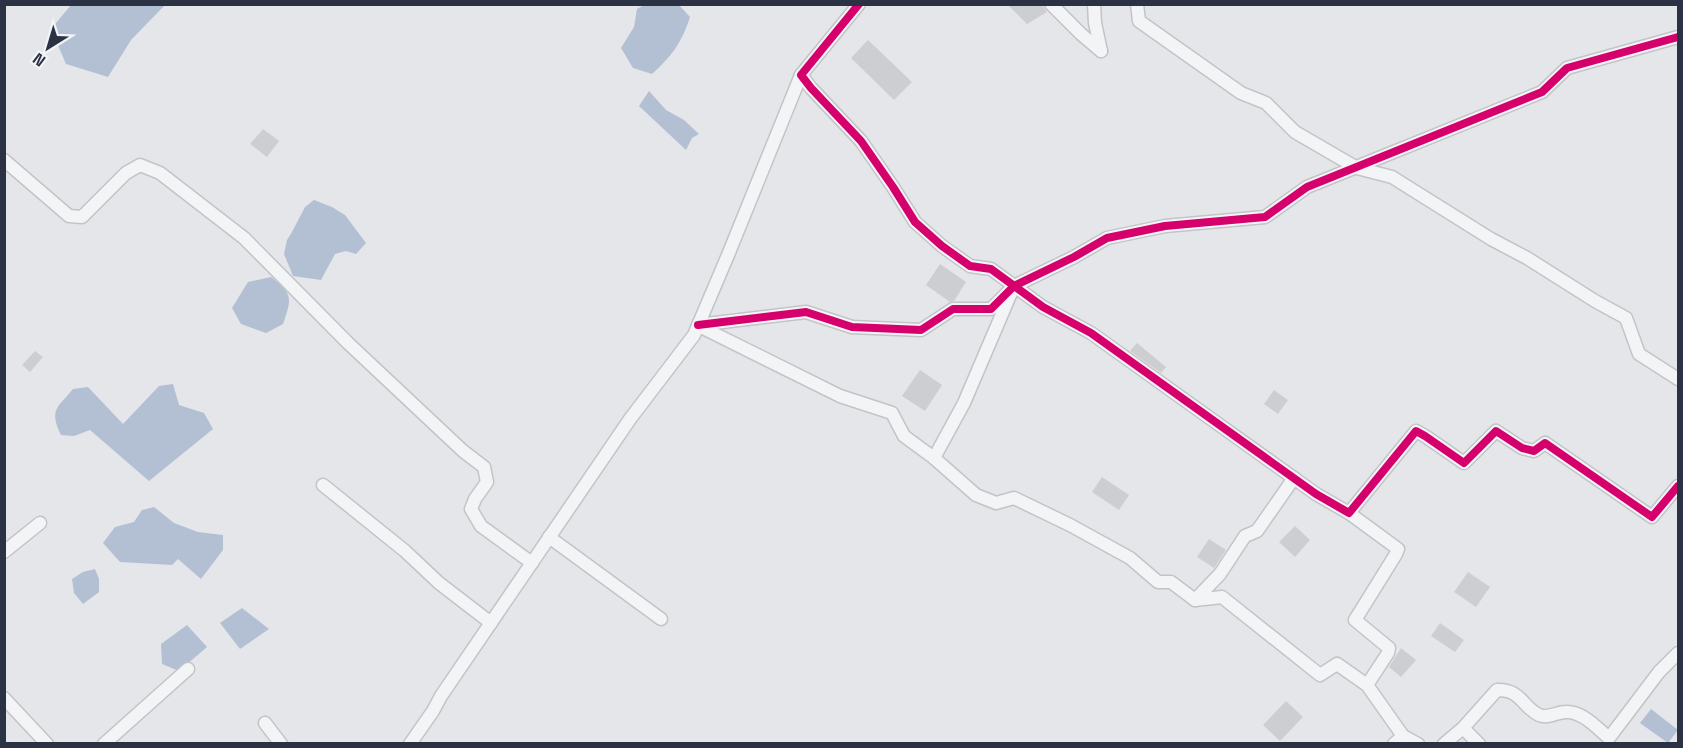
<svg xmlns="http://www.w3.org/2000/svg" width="1683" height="748" font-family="'Space Grotesk',sans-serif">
  <rect width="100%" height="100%" fill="#e5e6e9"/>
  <g fill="#b3c0d3">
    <polygon points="71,5 164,4 165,5 131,40 108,77 66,64 51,29"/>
    <path d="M644 5H679L690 17C682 42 672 56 652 74L633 68 621 48 634 27 637 9Z"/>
    <polygon points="649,91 666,110 684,120 699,134 692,138 686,150 639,106"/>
    <polygon points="314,200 332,207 345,215 366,243 356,254 346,251 335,254 321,280 293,276 284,254 287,240 292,232 305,207"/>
    <path d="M271 277C293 294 292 298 283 324L266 333 241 324 232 308 248 282Z"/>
    <path d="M173 384 179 405 204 413 213 429 149 481 90 430 74 436 61 435C49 410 57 408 73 389L88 387 123 424 159 386Z"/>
    <polygon points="154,507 174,523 198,532 223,535 223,550 201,579 178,559 172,565 120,562 103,543 115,527 134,522 142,510"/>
    <polygon points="95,569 99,579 99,592 83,604 74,593 72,579 83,572"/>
    <polygon points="242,608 269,629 240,649 220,623"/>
    <polygon points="187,625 207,647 179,671 162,664 161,644"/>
    <polygon points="1651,709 1678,730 1668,743 1640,723"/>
  </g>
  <g fill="#cdced1">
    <polygon points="1007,4 1041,4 1047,12 1027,24"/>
    <polygon points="868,40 912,82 894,100 851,58"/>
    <polygon points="263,129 279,141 267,157 250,144"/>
    <polygon points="940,264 966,282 954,301 950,302 926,285"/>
    <polygon points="1137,343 1166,367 1161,373 1130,351"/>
    <polygon points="35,351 43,357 30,372 22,365"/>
    <polygon points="920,370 942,385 925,411 902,396"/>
    <polygon points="1274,390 1288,400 1278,414 1264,404"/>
    <polygon points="1102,477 1129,495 1119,510 1092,492"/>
    <polygon points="1295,526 1310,540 1295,557 1279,542"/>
    <polygon points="1209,539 1226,550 1214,568 1197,557"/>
    <polygon points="1468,572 1490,587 1476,607 1454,592"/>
    <polygon points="1440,623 1464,640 1455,652 1431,636"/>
    <polygon points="1401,648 1416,660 1401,677 1389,667"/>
    <polygon points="1286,701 1303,717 1280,741 1263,725"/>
  </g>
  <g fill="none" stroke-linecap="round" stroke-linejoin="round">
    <g stroke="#c3c4c7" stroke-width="15">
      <g id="minor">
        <polyline points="859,4 801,75 811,88 861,141 893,187 915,222 942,246 970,266 991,269 1043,307 1091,333 1316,494 1349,513 1416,431 1425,436 1464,463 1496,431 1522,448 1534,451 1545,443 1652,517 1678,486"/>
        <polyline points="1051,4 1081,34 1101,51"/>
        <polyline points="1094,4 1095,23 1101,51"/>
        <polyline points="1137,4 1139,21 1241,93 1266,103 1295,132 1357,168 1392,177 1491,239 1527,258 1595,301 1626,318 1639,354 1678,379"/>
        <polyline points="4,160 69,216 82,217 126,173 140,165 160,173 244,238 348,343 463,451 484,467 487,482 475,499 471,509 481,526 532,563"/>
        <polyline points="698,325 806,312 852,327 921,330 953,309 991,309 1014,286 1074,257 1107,238 1165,226 1265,217 1307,187 1542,92 1567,68 1678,37"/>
        <polyline points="699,326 840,396 892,413 904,436 934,458 976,495 996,503 1014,498 1070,525 1130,558 1158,582 1171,582 1195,600 1222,597 1320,675 1337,664 1367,685 1403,736"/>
        <polyline points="934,458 964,403 1011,293"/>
        <polyline points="323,485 405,551 439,583 491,623"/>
        <polyline points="1349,513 1398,549 1396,554 1355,620 1389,648 1388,653 1367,685"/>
        <polyline points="549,537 661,619"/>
        <polyline points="4,552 40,523"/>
        <polyline points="1195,600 1220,574 1245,536 1257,531 1294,478"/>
        <polyline points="4,698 47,744"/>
        <polyline points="265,723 281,744"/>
        <polyline points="1463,728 1479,744"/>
        <polyline points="104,744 188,669"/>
        <polyline points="410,744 433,711 441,696 630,419 694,335 728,255 801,75"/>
        <polyline points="1394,744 1403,736 1418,744"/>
        <path d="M1444 744 1463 728 1497 690C1521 689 1522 707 1539 715 1548 719 1557 712 1566 712 1582 711 1597 728 1609 738L1659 672 1678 653"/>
      </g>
    </g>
    <use href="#minor" stroke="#f3f4f6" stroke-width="12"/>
    <g stroke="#f2f4f8" stroke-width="11">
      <g id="cycleway">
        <polyline points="859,4 801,75 811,88 861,141 893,187 915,222 942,246 970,266 991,269 1043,307 1091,333 1316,494 1349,513 1416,431 1425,436 1464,463 1496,431 1522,448 1534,451 1545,443 1652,517 1678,486"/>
        <polyline points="698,325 806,312 852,327 921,330 953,309 991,309 1014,286 1074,257 1107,238 1165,226 1265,217 1307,187 1542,92 1567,68 1678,37"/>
      </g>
    </g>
    <use href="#cycleway" stroke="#d6006c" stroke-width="8"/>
  </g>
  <rect width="1683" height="748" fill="none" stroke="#2b3243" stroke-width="12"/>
  <g transform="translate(48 48) rotate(217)" stroke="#f2f4f8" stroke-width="4.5" paint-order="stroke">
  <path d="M0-4.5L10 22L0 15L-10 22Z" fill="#2b3243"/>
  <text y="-9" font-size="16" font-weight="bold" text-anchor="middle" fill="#2b3243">N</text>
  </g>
</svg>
